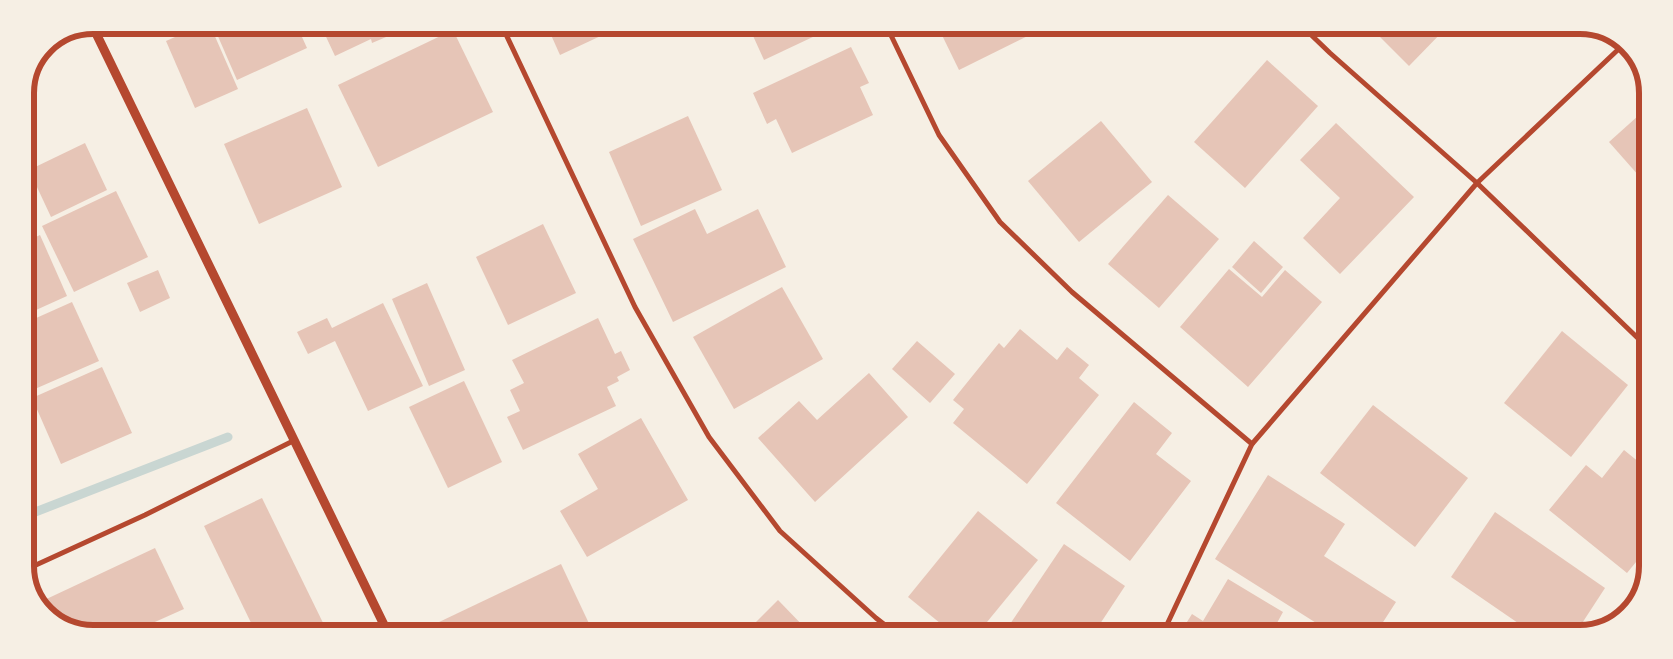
<svg xmlns="http://www.w3.org/2000/svg" width="1673" height="659" font-family="'DM Sans',sans-serif">
  <rect width="100%" height="100%" fill="#f6efe4"/>
  <g fill="none" stroke-linecap="round" stroke-linejoin="round">
    <polyline stroke="#c9d6d2" stroke-width="9" points="25,516 228,437"/>
  </g>
  <g fill="#e6c5b7">
    <polygon points="202,25 210,25 238,89 195,108 166,41"/>
    <polygon points="213,25 297,26 307,48 237,80"/>
    <polygon points="321,26 412,26 372,43 371,39 335,56"/>
    <polygon points="547,26 622,26 560,55"/>
    <polygon points="749,27 834,27 764,60"/>
    <polygon points="938,27 1042,27 1042,29 959,70"/>
    <polygon points="1371,28 1446,28 1409,66"/>
    <polygon points="453,30 493,112 378,167 338,85"/>
    <polygon points="851,47 869,83 860,87 873,115 792,153 776,119 767,124 753,93"/>
    <polygon points="1267,60 1318,106 1245,188 1194,142"/>
    <polygon points="1648,107 1647,185 1609,142"/>
    <polygon points="307,108 342,187 259,224 224,144"/>
    <polygon points="688,116 722,190 641,226 609,152"/>
    <polygon points="1101,121 1152,182 1079,242 1028,181"/>
    <polygon points="1336,123 1414,197 1340,274 1303,238 1340,198 1300,160"/>
    <polygon points="85,143 107,190 51,217 29,170"/>
    <polygon points="116,191 148,257 74,292 42,226"/>
    <polygon points="1168,195 1219,239 1159,308 1108,264"/>
    <polygon points="25,206 35,226 25,230"/>
    <polygon points="695,209 707,234 758,209 786,267 673,322 633,239"/>
    <polygon points="543,224 576,293 508,325 476,257"/>
    <polygon points="40,235 67,296 25,315 25,242"/>
    <polygon points="1254,241 1283,267 1261,293 1232,267"/>
    <polygon points="1647,245 1647,260 1639,252"/>
    <polygon points="1229,269 1262,297 1285,270 1322,302 1248,387 1180,327"/>
    <polygon points="158,270 170,298 140,312 127,283"/>
    <polygon points="427,283 465,370 429,386 392,299"/>
    <polygon points="782,287 823,359 734,409 693,337"/>
    <polygon points="72,302 99,361 28,392 25,385 25,323"/>
    <polygon points="383,303 423,386 368,411 335,341 308,354 297,332 327,318 332,328"/>
    <polygon points="598,318 615,354 621,351 630,370 617,377 619,381 607,387 616,406 523,450 507,417 520,411 510,390 524,383 512,360"/>
    <polygon points="1020,329 1057,360 1067,347 1089,365 1079,378 1099,395 1027,484 953,423 964,409 953,400 999,343 1004,348"/>
    <polygon points="1562,331 1628,385 1571,457 1504,403"/>
    <polygon points="917,341 955,374 930,403 892,369"/>
    <polygon points="102,367 132,433 61,464 32,398"/>
    <polygon points="869,373 908,417 815,502 758,438 799,401 817,420"/>
    <polygon points="464,381 502,462 448,488 409,407"/>
    <polygon points="1134,402 1172,433 1156,454 1191,481 1130,561 1056,503"/>
    <polygon points="1373,405 1468,478 1415,547 1320,473"/>
    <polygon points="641,418 688,500 587,557 560,511 598,489 578,454"/>
    <polygon points="1624,450 1645,467 1645,551 1627,573 1549,510 1586,465 1602,478"/>
    <polygon points="1268,475 1345,524 1324,556 1396,602 1376,633 1332,633 1215,559"/>
    <polygon points="262,498 327,631 255,631 204,526"/>
    <polygon points="978,511 1038,560 978,633 951,632 908,597"/>
    <polygon points="1495,512 1605,588 1575,634 1534,634 1451,577"/>
    <polygon points="1064,544 1125,586 1094,633 1004,633"/>
    <polygon points="155,548 184,609 137,630 71,630 39,608 38,603"/>
    <polygon points="561,564 593,632 440,631 437,623"/>
    <polygon points="1228,579 1283,612 1277,623 1293,633 1180,633 1192,614 1203,621"/>
    <polygon points="778,600 809,632 746,632"/>
  </g>
  <g fill="none" stroke-linecap="round" stroke-linejoin="round">
    <g stroke="#b5482f" stroke-width="5">
      <polyline points="502,26 635,307 709,437 780,531 876,618 894,632"/>
      <polyline points="887,27 939,135 1000,222 1072,292 1252,444"/>
      <polyline points="1304,28 1330,53 1477,183 1646,346"/>
      <polyline points="25,570 145,515 293,441"/>
      <polyline points="1163,633 1252,444 1477,183 1624,44"/>
    </g>
    <polyline stroke="#b5482f" stroke-width="9" points="92,25 387,631"/>
  </g>
  <path d="M0 0H1673V659H0ZM93 34H1580A59 59 0 0 1 1639 93V566A59 59 0 0 1 1580 625H93A59 59 0 0 1 34 566V93A59 59 0 0 1 93 34Z" fill="#f6efe4" fill-rule="evenodd"/>
  <path fill="none" stroke="#b5482f" stroke-width="6" d="M93 34H1580A59 59 0 0 1 1639 93V566A59 59 0 0 1 1580 625H93A59 59 0 0 1 34 566V93A59 59 0 0 1 93 34Z"/>
</svg>
